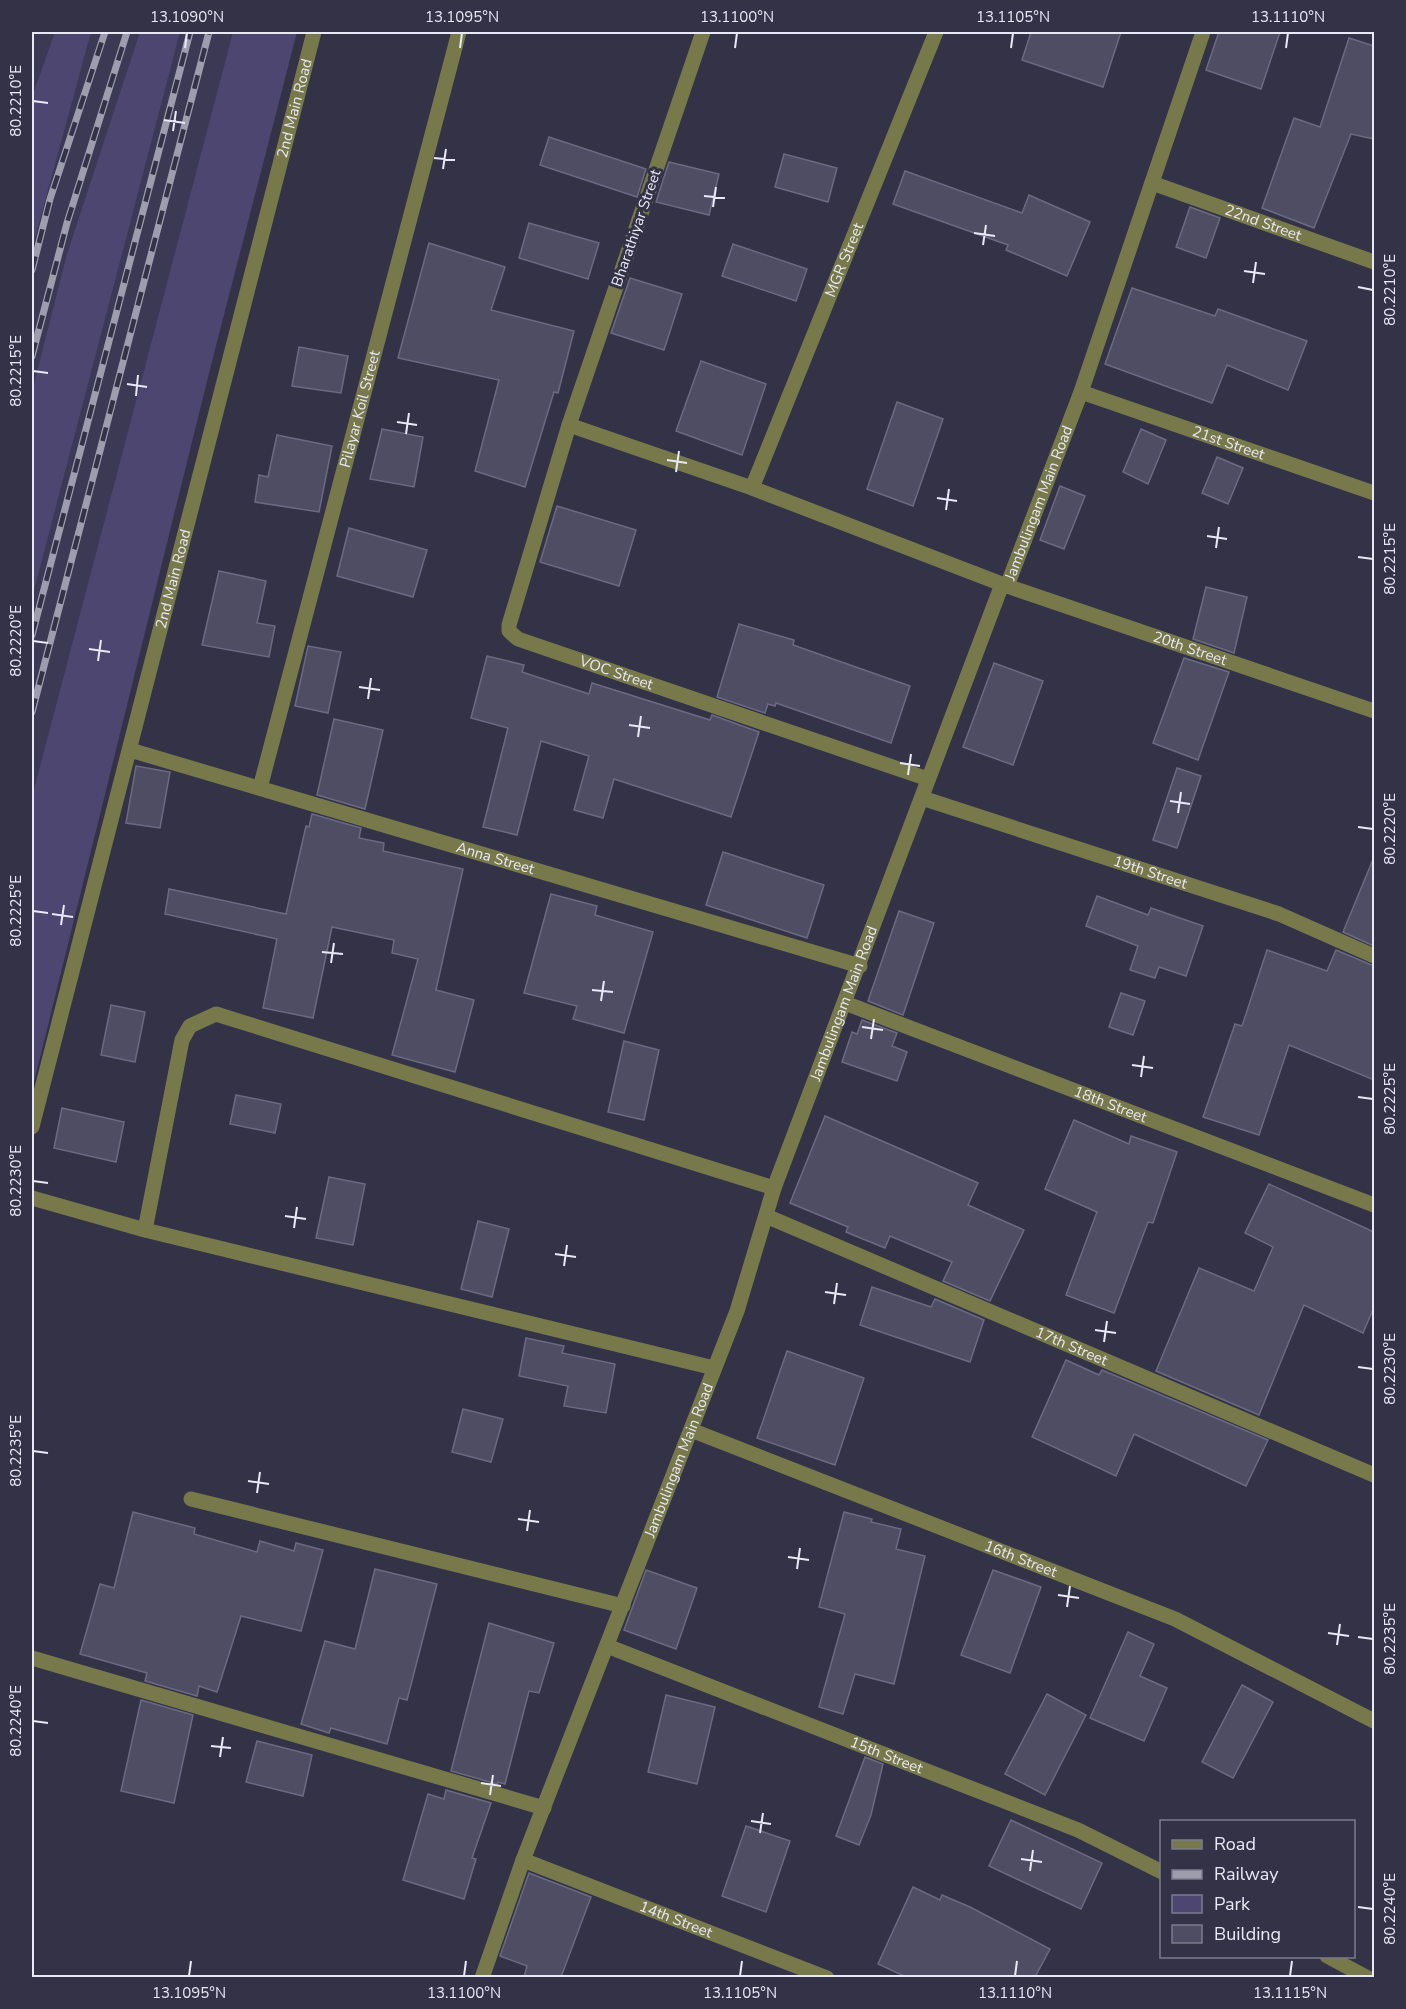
<svg xmlns="http://www.w3.org/2000/svg" width="1406" height="2009" font-family="'Nunito Sans',sans-serif">
  <rect width="100%" height="100%" fill="#343247"/>
  <polygon fill="#3c3954" points="32,32 275,32 32,982"/>
  <g fill="#4c4670">
    <polygon points="55,32 91,32 32,249 32,97"/>
    <polygon points="140,32 180,32 32,598 32,392 67,254"/>
    <polygon points="233,32 297,32 209,373 32,1090 32,797"/>
  </g>
  <g fill="#4f4d63" stroke="#6c6a82" stroke-width="1.5">
    <polygon points="1031,32 1121,32 1103,87 1022,60"/>
    <polygon points="1219,32 1280,32 1261,89 1206,70"/>
    <polygon points="1349,38 1374,46 1374,139 1351,134 1314,228 1262,208 1294,118 1320,127"/>
    <polygon points="549,137 646,169 637,197 540,165"/>
    <polygon points="784,154 837,168 828,202 775,187"/>
    <polygon points="669,162 719,174 709,215 656,202"/>
    <polygon points="905,171 1022,213 1029,195 1090,222 1067,276 1006,250 1008,245 893,204"/>
    <polygon points="1190,207 1220,218 1206,258 1176,247"/>
    <polygon points="529,223 599,243 588,279 519,258"/>
    <polygon points="429,243 505,267 491,310 574,331 558,393 554,392 525,487 475,471 499,380 398,358"/>
    <polygon points="733,244 807,269 796,301 722,276"/>
    <polygon points="630,278 682,294 664,350 611,333"/>
    <polygon points="1132,288 1215,316 1218,309 1307,341 1288,390 1227,365 1212,403 1105,364"/>
    <polygon points="299,347 348,356 341,393 292,386"/>
    <polygon points="701,361 766,384 742,455 676,431"/>
    <polygon points="897,402 943,419 913,506 867,489"/>
    <polygon points="382,429 423,437 414,487 370,479"/>
    <polygon points="1141,429 1166,440 1148,484 1123,472"/>
    <polygon points="277,435 332,446 319,512 255,502 259,475 268,477"/>
    <polygon points="1217,457 1243,468 1228,504 1202,493"/>
    <polygon points="1060,486 1085,496 1064,549 1040,540"/>
    <polygon points="557,506 636,530 619,586 540,562"/>
    <polygon points="349,528 427,550 413,597 337,576"/>
    <polygon points="219,571 266,581 257,623 275,626 269,657 202,645"/>
    <polygon points="1206,587 1247,597 1234,653 1193,639"/>
    <polygon points="739,624 794,640 793,645 910,686 891,743 776,703 775,706 768,704 765,713 717,697"/>
    <polygon points="308,646 341,652 328,713 295,706"/>
    <polygon points="487,656 524,665 522,672 589,694 592,683 710,720 712,715 759,732 731,817 614,779 603,818 574,810 589,756 541,741 517,835 483,827 508,728 471,718"/>
    <polygon points="1184,658 1229,672 1198,760 1153,743"/>
    <polygon points="994,663 1043,681 1013,765 963,747"/>
    <polygon points="334,719 383,730 365,809 317,795"/>
    <polygon points="136,766 170,772 160,828 126,823"/>
    <polygon points="1177,768 1201,776 1177,848 1153,840"/>
    <polygon points="312,814 361,828 359,838 384,843 383,851 463,869 436,990 474,1000 455,1072 392,1055 418,959 392,953 394,940 332,927 313,1018 263,1008 277,939 165,914 169,889 286,914 306,826 309,827"/>
    <polygon points="723,852 824,885 807,938 706,905"/>
    <polygon points="1374,857 1374,946 1343,932"/>
    <polygon points="551,894 597,906 595,915 653,932 624,1033 573,1019 577,1006 524,993"/>
    <polygon points="1097,896 1148,915 1151,908 1203,926 1186,976 1159,967 1155,978 1130,970 1138,946 1086,926"/>
    <polygon points="899,911 934,923 903,1015 868,1001"/>
    <polygon points="1267,950 1327,971 1336,950 1374,966 1374,1080 1289,1045 1259,1135 1203,1117 1235,1024 1242,1026"/>
    <polygon points="1121,993 1145,1001 1133,1035 1109,1027"/>
    <polygon points="111,1005 145,1012 135,1062 101,1055"/>
    <polygon points="862,1020 897,1033 892,1046 907,1052 897,1081 842,1062 852,1032 857,1034"/>
    <polygon points="624,1041 659,1050 644,1120 608,1112"/>
    <polygon points="236,1095 281,1104 275,1133 230,1124"/>
    <polygon points="62,1108 124,1122 116,1162 54,1148"/>
    <polygon points="825,1116 978,1183 968,1205 1024,1230 990,1301 943,1281 952,1262 890,1236 885,1248 846,1232 848,1227 790,1203"/>
    <polygon points="1074,1120 1129,1144 1131,1136 1177,1152 1153,1223 1148,1222 1114,1313 1066,1295 1097,1212 1045,1189"/>
    <polygon points="329,1177 365,1184 353,1245 316,1238"/>
    <polygon points="1269,1184 1374,1232 1374,1307 1363,1333 1304,1305 1259,1415 1156,1371 1199,1268 1254,1291 1273,1247 1245,1233"/>
    <polygon points="478,1221 509,1229 492,1297 461,1289"/>
    <polygon points="872,1287 931,1307 935,1299 984,1320 970,1362 860,1325"/>
    <polygon points="526,1338 564,1346 562,1353 615,1364 606,1413 564,1406 568,1386 519,1376"/>
    <polygon points="787,1351 864,1378 835,1465 757,1438"/>
    <polygon points="1066,1360 1099,1375 1102,1370 1268,1440 1246,1486 1134,1434 1116,1476 1032,1437"/>
    <polygon points="463,1409 503,1419 491,1462 452,1452"/>
    <polygon points="133,1512 195,1528 194,1534 257,1552 260,1541 294,1551 296,1543 323,1550 301,1631 241,1616 217,1692 199,1686 197,1696 145,1681 147,1673 80,1654 100,1584 114,1588"/>
    <polygon points="844,1512 872,1519 871,1522 901,1529 896,1549 925,1556 894,1684 855,1674 843,1714 819,1707 845,1614 819,1607"/>
    <polygon points="375,1569 437,1584 407,1700 399,1698 387,1744 331,1728 329,1733 301,1724 325,1641 355,1649"/>
    <polygon points="646,1570 697,1588 676,1649 624,1630"/>
    <polygon points="993,1570 1041,1587 1010,1673 961,1655"/>
    <polygon points="489,1623 554,1643 539,1693 529,1691 505,1784 498,1782 497,1784 451,1771"/>
    <polygon points="1128,1632 1154,1644 1140,1676 1167,1688 1144,1741 1090,1718"/>
    <polygon points="1242,1685 1273,1702 1233,1778 1202,1762"/>
    <polygon points="1047,1694 1086,1715 1045,1795 1005,1774"/>
    <polygon points="666,1695 715,1707 697,1784 648,1772"/>
    <polygon points="141,1700 193,1715 174,1803 121,1791"/>
    <polygon points="257,1741 312,1755 303,1796 246,1782"/>
    <polygon points="865,1757 883,1764 871,1815 859,1845 836,1836"/>
    <polygon points="446,1790 491,1803 472,1858 476,1859 464,1899 403,1880 428,1794 444,1799"/>
    <polygon points="1011,1820 1102,1863 1081,1909 989,1866"/>
    <polygon points="746,1826 790,1841 766,1912 722,1896"/>
    <polygon points="529,1873 591,1897 561,1977 524,1977 527,1966 500,1956"/>
    <polygon points="913,1887 940,1900 942,1895 970,1907 1050,1949 1035,1977 906,1977 878,1964"/>
  </g>
  <g fill="none" stroke-linecap="round" stroke-linejoin="round">
    <g stroke="#78794b" stroke-width="15">
      <path id="s1" d="M703 32 569 425 509 625V631L518 639 928 779"/>
      <path id="s2" d="M1152 183 1374 262"/>
      <path id="s3" d="M1081 392 1374 493"/>
      <path id="s4" d="M569 425 752 488 1007 586 1374 711"/>
      <path id="s5" d="M752 488 936 32"/>
      <path id="s6" d="M130 750 860 966"/>
      <path id="s7" d="M260 788 459 32"/>
      <path id="s8" d="M922 798 1279 914 1374 956"/>
      <path id="s9" d="M845 1003 1374 1205"/>
      <path id="s10" d="M32 1127 314 32"/>
      <polyline points="32,1198 145,1230 714,1368"/>
      <path id="s11" d="M766 1216 1374 1475"/>
      <polyline points="145,1230 182,1040 190,1026 216,1014 774,1188"/>
      <path id="s12" d="M691 1430 1175 1619 1374 1721"/>
      <polyline points="191,1499 623,1606"/>
      <path id="s13" d="M607 1646 1078 1830 1162 1872"/>
      <polyline points="32,1658 544,1808"/>
      <path id="s14" d="M523 1860 827 1978"/>
      <polyline points="1327,1956 1368,1978"/>
      <path id="s15" d="M482 1978 523 1860 737 1311 774 1188 1001 587 1007 586 1081 392 1203 32"/>
    </g>
    <g stroke="#9e9dae" stroke-width="7">
      <g id="rail">
        <polyline points="32,270 50,199 105,32"/>
        <polyline points="32,356 67,223 127,32"/>
        <polyline points="32,635 190,32"/>
        <polyline points="32,712 209,32"/>
      </g>
    </g>
    <use href="#rail" stroke="#343247" stroke-width="4.5" stroke-dasharray="14" stroke-linecap="butt"/>
  </g>
  <path fill="none" stroke="#e9e8f6" stroke-width="2" d="M185 48 187 33M460 48 462 33M735 48 737 33M1011 48 1013 33M1286 48 1288 33M33 101 48 103M164 120 185 123M173 131 176 111M434 158 455 160M443 169 446 149M704 196 725 198M713 207 716 187M974 233 995 236M983 245 986 225M1244 271 1265 274M1253 283 1256 262M1358 287 1373 290M33 371 48 373M127 384 147 387M136 396 138 375M397 422 417 425M406 434 409 413M667 460 687 463M676 472 679 451M937 498 957 501M946 510 949 489M1207 536 1227 539M1216 548 1219 527M1358 557 1373 559M33 641 48 643M89 649 110 652M98 661 101 640M359 687 380 690M368 699 371 678M629 725 650 728M638 737 641 716M900 763 920 766M908 775 911 754M1170 801 1190 804M1178 813 1181 792M1358 827 1373 829M33 911 48 913M52 914 73 917M61 925 64 905M322 952 343 954M331 963 334 943M592 990 613 992M601 1001 604 981M862 1027 883 1030M871 1039 874 1019M1132 1065 1153 1068M1141 1077 1144 1056M1358 1097 1373 1099M33 1181 48 1183M285 1216 306 1219M294 1228 297 1207M555 1254 576 1257M564 1266 567 1245M825 1292 846 1295M834 1304 837 1283M1095 1330 1116 1333M1104 1342 1107 1321M1358 1367 1373 1369M33 1451 48 1453M248 1481 269 1484M257 1493 260 1472M518 1519 539 1522M527 1531 530 1510M788 1557 809 1560M797 1569 800 1548M1058 1595 1079 1598M1067 1607 1070 1586M1328 1633 1349 1636M1358 1637 1373 1639M1337 1645 1340 1624M33 1721 48 1723M211 1746 231 1748M220 1757 223 1737M481 1783 501 1786M490 1795 493 1775M751 1821 771 1824M760 1833 763 1813M1021 1859 1042 1862M1030 1871 1033 1850M1358 1907 1373 1909M189 1976 191 1961M464 1976 466 1961M740 1976 742 1961M1015 1976 1017 1961M1290 1976 1292 1961"/>
  <g text-anchor="middle" dominant-baseline="central" stroke-width="6" stroke-linejoin="round" paint-order="stroke">
    <g font-size="15" fill="#e9e8f6" stroke="#343247">
      <text stroke="none"><textPath href="#s10" startOffset="1052">2nd Main Road</textPath></text>
      <text stroke="none"><textPath href="#s2" startOffset="118">22nd Street</textPath></text>
      <text transform="translate(636 228) rotate(-71)">Bharathiyar Street</text>
      <text stroke="none"><textPath href="#s5" startOffset="246">MGR Street</textPath></text>
      <text stroke="none"><textPath href="#s7" startOffset="392">Pilayar Koil Street</textPath></text>
      <text stroke="none"><textPath href="#s3" startOffset="156">21st Street</textPath></text>
      <text stroke="none"><textPath href="#s15" startOffset="1580">Jambulingam Main Road</textPath></text>
      <text stroke="none"><textPath href="#s10" startOffset="566">2nd Main Road</textPath></text>
      <text stroke="none"><textPath href="#s4" startOffset="660">20th Street</textPath></text>
      <text stroke="none"><textPath href="#s1" startOffset="746">VOC Street</textPath></text>
      <text stroke="none"><textPath href="#s6" startOffset="381">Anna Street</textPath></text>
      <text stroke="none"><textPath href="#s8" startOffset="240">19th Street</textPath></text>
      <text stroke="none"><textPath href="#s15" startOffset="1040">Jambulingam Main Road</textPath></text>
      <text stroke="none"><textPath href="#s9" startOffset="284">18th Street</textPath></text>
      <text stroke="none"><textPath href="#s11" startOffset="332">17th Street</textPath></text>
      <text stroke="none"><textPath href="#s15" startOffset="554">Jambulingam Main Road</textPath></text>
      <text stroke="none"><textPath href="#s12" startOffset="354">16th Street</textPath></text>
      <text stroke="none"><textPath href="#s13" startOffset="300">15th Street</textPath></text>
      <text stroke="none"><textPath href="#s14" startOffset="164">14th Street</textPath></text>
    </g>
  </g>
  <rect width="1406" height="2009" fill="none" stroke="#343247" stroke-width="66"/>
  <rect x="1160" y="1820" width="195" height="138" fill="#343247" stroke="#7c7b8d" stroke-width="1.5"/>
  <rect x="1172" y="1840" width="30" height="9" fill="#78794b" stroke="#7c7b8d" stroke-width="1.5"/>
  <text x="1214" y="1850" font-size="18" fill="#e9e8f6">Road</text>
  <rect x="1172" y="1870" width="30" height="9" fill="#9e9dae" stroke="#7c7b8d" stroke-width="1.5"/>
  <text x="1214" y="1880" font-size="18" fill="#e9e8f6">Railway</text>
  <rect x="1172" y="1895" width="30" height="18" fill="#4c4670" stroke="#7c7b8d" stroke-width="1.5"/>
  <text x="1214" y="1910" font-size="18" fill="#e9e8f6">Park</text>
  <rect x="1172" y="1925" width="30" height="18" fill="#4f4d63" stroke="#7c7b8d" stroke-width="1.5"/>
  <text x="1214" y="1940" font-size="18" fill="#e9e8f6">Building</text>
  <rect x="33" y="33" width="1340" height="1943" fill="none" stroke="#e9e8f6" stroke-width="2"/>
  <g font-size="15" text-anchor="middle" fill="#e9e8f6">
    <text x="187" y="22">13.1090°N</text>
    <text x="462" y="22">13.1095°N</text>
    <text x="737" y="22">13.1100°N</text>
    <text x="1013" y="22">13.1105°N</text>
    <text x="1288" y="22">13.1110°N</text>
    <text transform="translate(16 101) rotate(-90)" y="5">80.2210°E</text>
    <text transform="translate(1390 290) rotate(-90)" y="5">80.2210°E</text>
    <text transform="translate(16 371) rotate(-90)" y="5">80.2215°E</text>
    <text transform="translate(1390 559) rotate(-90)" y="5">80.2215°E</text>
    <text transform="translate(16 641) rotate(-90)" y="5">80.2220°E</text>
    <text transform="translate(1390 829) rotate(-90)" y="5">80.2220°E</text>
    <text transform="translate(16 911) rotate(-90)" y="5">80.2225°E</text>
    <text transform="translate(1390 1099) rotate(-90)" y="5">80.2225°E</text>
    <text transform="translate(16 1181) rotate(-90)" y="5">80.2230°E</text>
    <text transform="translate(1390 1369) rotate(-90)" y="5">80.2230°E</text>
    <text transform="translate(16 1451) rotate(-90)" y="5">80.2235°E</text>
    <text transform="translate(1390 1639) rotate(-90)" y="5">80.2235°E</text>
    <text transform="translate(16 1721) rotate(-90)" y="5">80.2240°E</text>
    <text transform="translate(1390 1909) rotate(-90)" y="5">80.2240°E</text>
    <text x="189" y="1998">13.1095°N</text>
    <text x="464" y="1998">13.1100°N</text>
    <text x="740" y="1998">13.1105°N</text>
    <text x="1015" y="1998">13.1110°N</text>
    <text x="1290" y="1998">13.1115°N</text>
  </g>
</svg>
